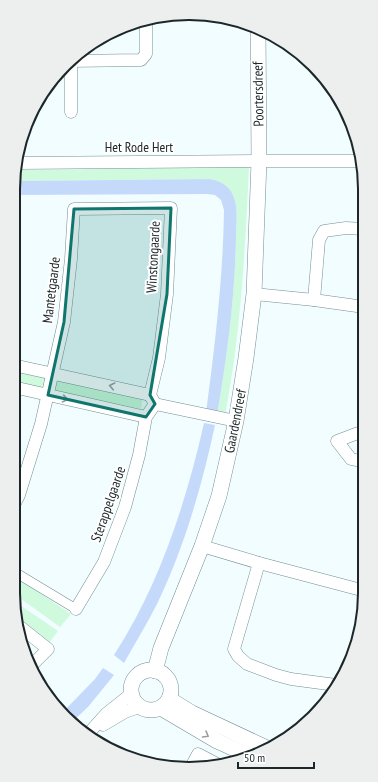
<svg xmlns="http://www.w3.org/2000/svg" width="378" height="782" font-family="'PT Sans Narrow',sans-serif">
  <rect width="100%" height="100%" fill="#f1fdff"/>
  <g fill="#cffadd">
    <path d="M249 167C245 251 241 332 225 415H217C227 357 235 297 236 238 236 227 238 212 235 201 232 188 223 181 210 179L15 181 17 170Z"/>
    <polygon points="13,370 45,377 42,389 13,383"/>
    <polygon points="56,380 143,396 141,409 55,391"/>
    <polygon points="13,575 71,614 60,627 13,593"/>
    <polygon points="14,601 58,631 49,643 17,620"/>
  </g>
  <g fill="#c5dafb">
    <path d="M210 179C223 181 232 188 235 201 238 212 236 227 236 238 235 297 227 357 217 415L206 413C215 345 223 278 224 210L221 200 215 195 207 194 13 195 15 181Z"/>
    <path d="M204 423 215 425C202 486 184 548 157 604 147 624 135 643 124 663L114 655C159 586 186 503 204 423Z"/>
    <polygon points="103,668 114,675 88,707 73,721 63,712 95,679"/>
  </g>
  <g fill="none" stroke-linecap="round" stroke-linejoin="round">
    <g stroke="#738f93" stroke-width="10">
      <polyline id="pedestrian" points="13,571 76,609"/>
    </g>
    <g stroke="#738f93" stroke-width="13">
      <g id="minor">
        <polyline points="70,61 141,60 146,54 146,22"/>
        <polyline points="71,112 71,61"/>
        <polyline points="18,163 259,161 362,161"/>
        <polyline points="254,294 314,300 319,240 324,231 346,228 364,229"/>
        <polyline points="314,300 364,307"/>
        <polyline points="13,365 150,395"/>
        <polyline points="13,387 146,417"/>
        <polyline points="155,404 236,421"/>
        <polyline points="364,434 358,433 337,441 351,459 365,462"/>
        <polyline points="13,507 19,495 41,424 64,322 71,259 74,209 171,208 167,294 159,358 150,395 155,404"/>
        <polyline points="202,546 259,563 365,591"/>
        <polyline points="259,563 234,649 238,656 247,664 276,675 291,679 336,685"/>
        <polyline points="76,609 104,562 125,507 139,455 146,417 155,404"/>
        <polyline points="19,626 48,649 31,666"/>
        <polyline points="103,725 125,712 139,707"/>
        <polyline points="88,734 106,714 131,694"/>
        <polyline points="191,767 198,754 219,765"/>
      </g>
    </g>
    <g stroke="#738f93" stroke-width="16">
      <g id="tertiary">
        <circle cx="151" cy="690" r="20"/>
        <polyline points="155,671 161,648 202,546 219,496 236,421 246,358 254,294 259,161 258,27"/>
        <polyline points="169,699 192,713 269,749"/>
        <polyline points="161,708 217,741 250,756"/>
      </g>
    </g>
    <use href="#pedestrian" stroke="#fff" stroke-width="9"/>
    <use href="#minor" stroke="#fff" stroke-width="12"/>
    <use href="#tertiary" stroke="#fff" stroke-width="15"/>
  </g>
  <defs><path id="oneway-chevron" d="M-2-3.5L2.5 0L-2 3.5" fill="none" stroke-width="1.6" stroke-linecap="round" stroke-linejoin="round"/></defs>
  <g stroke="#999e9f">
    <use href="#oneway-chevron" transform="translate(112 386) rotate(-168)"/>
    <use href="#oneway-chevron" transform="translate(65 399) rotate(12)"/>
    <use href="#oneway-chevron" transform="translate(206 735) rotate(30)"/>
  </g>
  <path fill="#0f766e" fill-opacity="0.2" stroke="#0f766e" stroke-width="3" stroke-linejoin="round" d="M171 208 167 294 150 395 155 404 146 417 48 395 64 322 74 209Z"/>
  <g text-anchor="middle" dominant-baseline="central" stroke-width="4" stroke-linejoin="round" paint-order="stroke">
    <g font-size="14" fill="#1c2729" stroke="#fff">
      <text transform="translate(258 94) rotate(-91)">Poortersdreef</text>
      <text x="139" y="147">Het Rode Hert</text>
      <text transform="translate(153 257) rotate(-87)">Winstongaarde</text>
      <text transform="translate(51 290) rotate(-83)">Mantetgaarde</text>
      <text transform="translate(235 421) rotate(-79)">Gaardendreef</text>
      <text transform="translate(108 504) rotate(-71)">Sterappelgaarde</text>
    </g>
  </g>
  <path d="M0 0H378V782H0ZM189 20H189A169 169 0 0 1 358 189V593A169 169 0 0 1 189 762H189A169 169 0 0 1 20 593V189A169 169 0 0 1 189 20Z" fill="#edeeee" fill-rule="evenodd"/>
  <path fill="none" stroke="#1c2729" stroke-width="2" d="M189 20H189A169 169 0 0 1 358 189V593A169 169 0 0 1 189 762H189A169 169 0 0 1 20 593V189A169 169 0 0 1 189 20Z"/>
  <path d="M238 762v6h76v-6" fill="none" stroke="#1c2729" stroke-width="2"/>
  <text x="244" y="762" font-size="12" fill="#1c2729" stroke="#ffffff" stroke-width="3" paint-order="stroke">50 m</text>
</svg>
